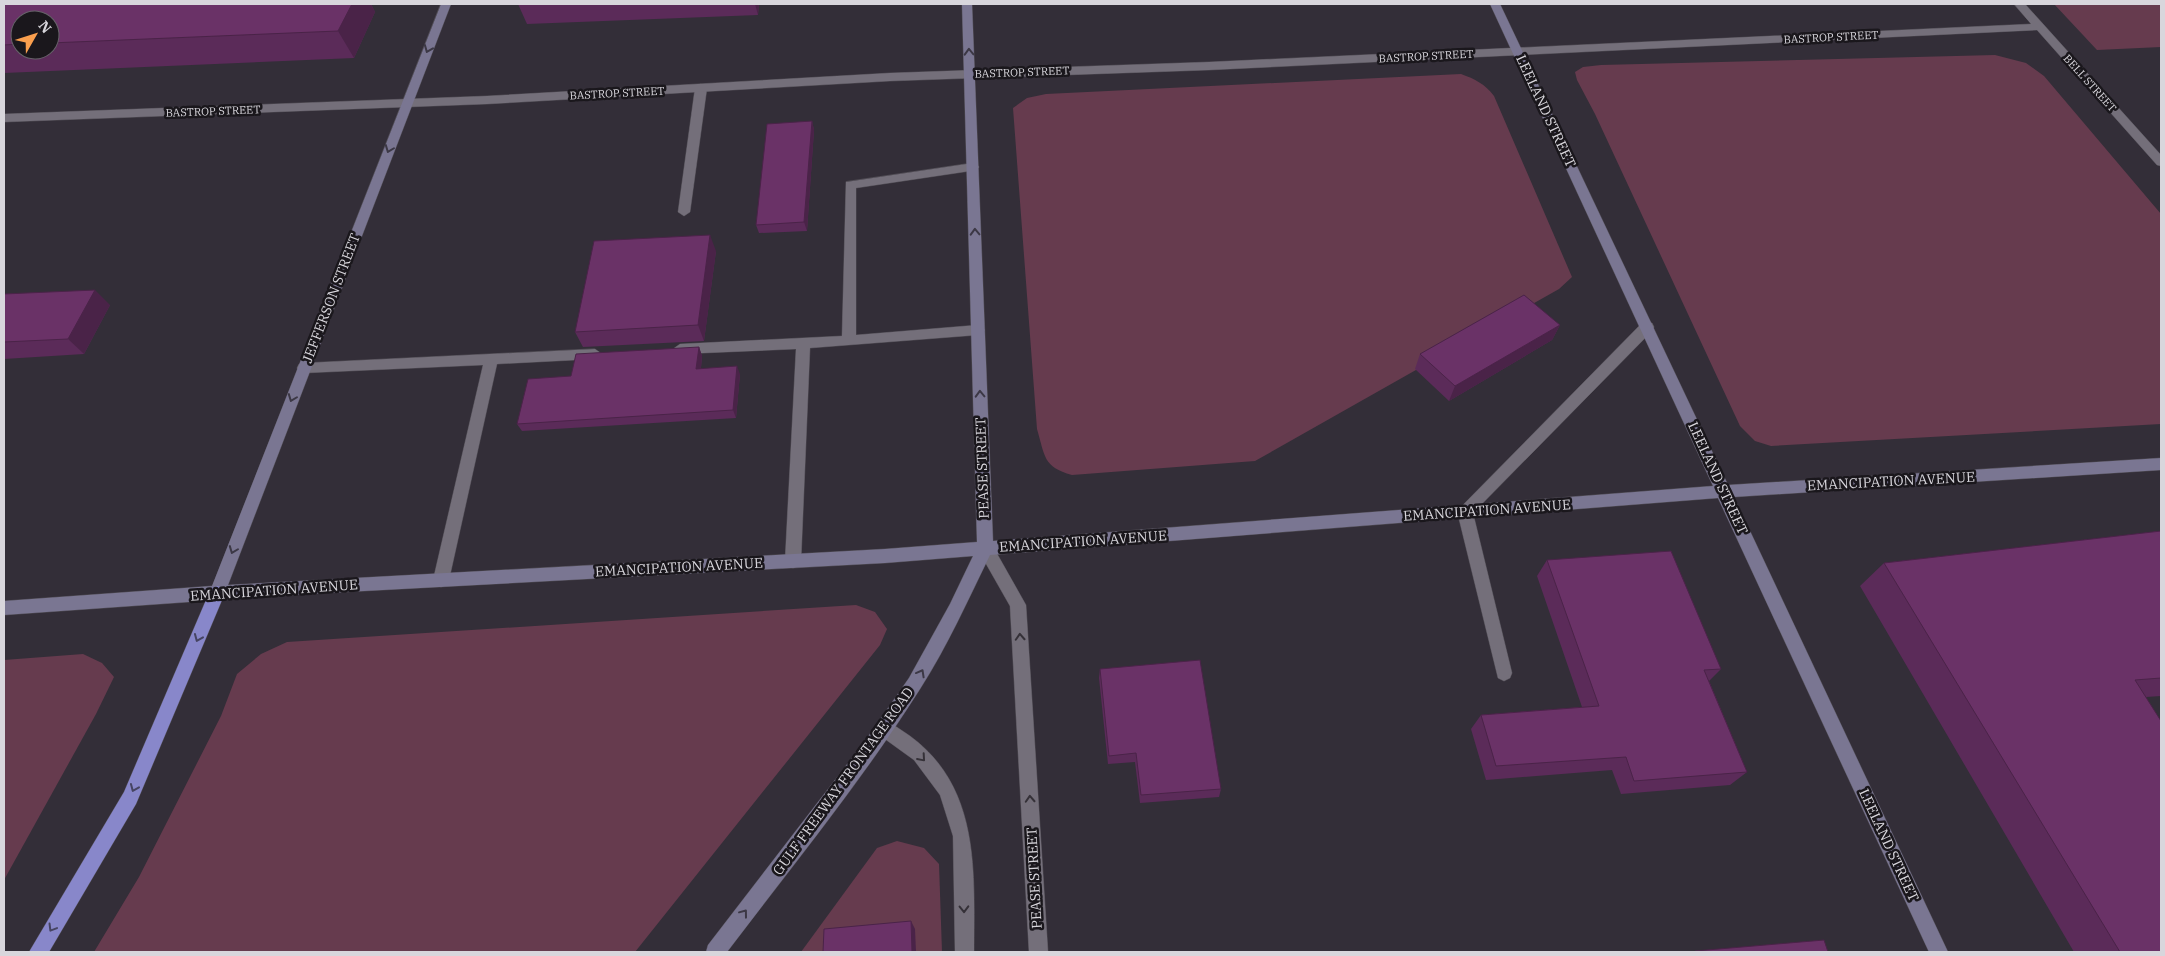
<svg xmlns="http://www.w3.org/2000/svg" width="2165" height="956" font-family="'IBM Plex Serif',serif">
  <rect width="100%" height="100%" fill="#332e38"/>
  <g fill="#663b4e">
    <polygon points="2054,4 2161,4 2161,47 2097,50"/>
    <polygon points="1995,55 2026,63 2044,76 2161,214 2161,424 1771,446 1755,441 1740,426 1595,114 1577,80 1575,72 1583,67 1601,65"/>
    <path d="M1461 74C1475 79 1485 84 1494 96L1572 277 1559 289 1255 461 1072 475C1043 467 1045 456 1037 429L1013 108 1027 98 1046 94Z"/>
    <polygon points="856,605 875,612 887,629 880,645 635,952 94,952 139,877 221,716 237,674 261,654 287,642"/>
    <polygon points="83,654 102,663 114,677 96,714 4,880 4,660"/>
    <polygon points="897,841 924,848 939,864 942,952 801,952 877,848"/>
  </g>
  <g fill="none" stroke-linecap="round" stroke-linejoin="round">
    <g stroke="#504c54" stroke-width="1">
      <g id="lane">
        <polygon points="701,84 707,88 690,212 684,216 678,212 695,88"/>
        <polygon points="973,163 977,164 979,167 977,170 856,188 856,335 978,325 985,330 978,335 810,348 801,561 799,566 793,568 787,566 785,561 796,349 680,354 673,349 680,344 842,336 846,182"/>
        <polygon points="1647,322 1652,323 1654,327 1652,331 1473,513 1512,673 1510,678 1504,681 1498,678 1457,511 1642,323"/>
        <polygon points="595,349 602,354 595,359 497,364 449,580 447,585 441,587 435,585 433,580 483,365 304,373 299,372 297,368 299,364 304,363"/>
      </g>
    </g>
    <g stroke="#504c54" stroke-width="1">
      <g id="street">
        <polygon points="2014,4 2025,4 2044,25 2161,155 2161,166 2157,165 2037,30 1209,70 890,81 487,104 4,122 4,114 487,96 890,73 1209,62 2031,24"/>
        <polygon points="985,541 991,543 1026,605 1048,952 1029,952 1010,606 977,548 979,543"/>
        <path d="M884 720C893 724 901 730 910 736 981 788 974 873 974 952H955L953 836 940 795 914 760 878 734 875 728 878 722Z"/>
      </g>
    </g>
    <g stroke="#504c54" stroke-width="1">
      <path id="secondary" d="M441 4H451L228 585 885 549 977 542 962 4H972L993 541 1713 486 1490 4H1500L1728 485 2161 458V470L1734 497 1948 952H1929L1718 498 990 555C968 600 947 647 920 689 862 781 792 866 727 952H706L708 945 865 741 909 678 950 604 973 556 885 563 289 595 4 615V601L212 586Z"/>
    </g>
    <g stroke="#504c54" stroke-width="1">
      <polygon id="highway" points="217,586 223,588 225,593 136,804 49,952 29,952 124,792 209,593 211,588"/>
    </g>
    <use href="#lane" fill="#746f7a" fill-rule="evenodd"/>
    <use href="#street" fill="#746f7a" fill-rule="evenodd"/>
    <use href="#secondary" fill="#7a7692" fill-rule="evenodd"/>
    <use href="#highway" fill="#8887ca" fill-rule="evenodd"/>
  </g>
  <g fill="#5b2b59" fill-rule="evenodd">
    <path d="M4 4H371L375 12 354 58 4 73ZM20 20H50V50H20Z"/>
    <polygon points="518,4 759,4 758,15 527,24"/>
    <polygon points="812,121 814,130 807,231 759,233 756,225"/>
    <polygon points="716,251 704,341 583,347 575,332"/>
    <polygon points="4,294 110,305 84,354 4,359"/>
    <polygon points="1560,325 1552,340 1449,401 1415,369 1420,354"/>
    <polygon points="699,347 702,356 701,368 740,374 736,418 522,431 517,424 571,376"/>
    <polygon points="2161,531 2161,696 2146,697 2161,952 2074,952 1860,586 1884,563"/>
    <polygon points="1547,560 1721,669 1709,681 1747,772 1730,785 1621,794 1612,770 1486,780 1471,729 1481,715 1582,707 1537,576"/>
    <polygon points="1100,669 1221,789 1219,797 1140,803 1135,762 1108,764 1099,678"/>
  </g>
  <g fill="#4a2348">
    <polygon points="351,4 371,4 375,12 354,58 338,31"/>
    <polygon points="755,4 759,4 758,15"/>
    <polygon points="812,121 814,130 807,231 804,222"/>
    <polygon points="710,235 716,251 704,341 698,325"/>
    <polygon points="95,290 110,305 84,354 68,339"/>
    <polygon points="1560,325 1552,340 1449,401 1455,386"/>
    <polygon points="699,347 702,356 700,377 696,369"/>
    <polygon points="737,366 740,374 736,418 733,410"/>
    <polygon points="911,921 915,929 916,952 912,952"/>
  </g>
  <g fill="#6a3267" stroke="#4a2348">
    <polygon points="4,4 352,4 338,31 50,43 50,20 20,20 20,44 4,45"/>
    <polygon points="812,121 804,222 756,225 767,124"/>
    <polygon points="710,235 698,325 575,332 594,241"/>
    <polygon points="95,290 68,339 4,342 4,294"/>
    <polygon points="1524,295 1560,325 1455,386 1420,354"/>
    <polygon points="699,347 696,369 737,366 733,410 517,424 528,379 571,376 576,354"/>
    <polygon points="2161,531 2161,678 2135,680 2161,721 2161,952 2120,952 1884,563"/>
    <polygon points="1671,551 1721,669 1704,670 1747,772 1634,781 1626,757 1496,766 1481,715 1599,706 1547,560"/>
    <polygon points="1200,660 1221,789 1141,795 1136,753 1109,756 1100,669"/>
    <polygon points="911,921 912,952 823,952 824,929"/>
    <polygon points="1824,940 1828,952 1696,952 1695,951"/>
  </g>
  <defs><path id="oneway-chevron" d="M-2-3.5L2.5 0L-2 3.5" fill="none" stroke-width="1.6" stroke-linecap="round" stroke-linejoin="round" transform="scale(1.25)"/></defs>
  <g stroke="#3c3845">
    <use href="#oneway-chevron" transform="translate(428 49) rotate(112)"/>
    <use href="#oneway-chevron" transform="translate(969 52) rotate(-92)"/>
    <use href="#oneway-chevron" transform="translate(389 149) rotate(111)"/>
    <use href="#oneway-chevron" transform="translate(975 232) rotate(-92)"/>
    <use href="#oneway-chevron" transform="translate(980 394) rotate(-92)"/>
    <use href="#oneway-chevron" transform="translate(292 398) rotate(111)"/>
    <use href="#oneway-chevron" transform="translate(233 550) rotate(111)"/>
    <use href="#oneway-chevron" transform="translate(921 673) rotate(-61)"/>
    <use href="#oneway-chevron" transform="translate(744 913) rotate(-53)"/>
  </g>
  <g stroke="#353138">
    <use href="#oneway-chevron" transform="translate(1020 637) rotate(-93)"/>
    <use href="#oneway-chevron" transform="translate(922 758) rotate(49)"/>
    <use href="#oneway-chevron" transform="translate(1030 799) rotate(-93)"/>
    <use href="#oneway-chevron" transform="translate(964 909) rotate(89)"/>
  </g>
  <g stroke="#464462">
    <use href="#oneway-chevron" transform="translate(198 638) rotate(113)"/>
    <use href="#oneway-chevron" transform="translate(134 788) rotate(113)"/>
    <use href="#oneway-chevron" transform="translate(52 928) rotate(121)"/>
  </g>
  <g text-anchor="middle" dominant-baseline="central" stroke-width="5" stroke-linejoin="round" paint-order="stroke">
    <g font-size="11" fill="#d8d6dc" stroke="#1a171c">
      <text transform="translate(1831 37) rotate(-3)">BASTROP STREET</text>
      <text transform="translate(1426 56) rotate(-3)">BASTROP STREET</text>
      <text transform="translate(1022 72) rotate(-2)">BASTROP STREET</text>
      <text transform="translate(2090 83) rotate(48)">BELL STREET</text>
      <text transform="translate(617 93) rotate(-3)">BASTROP STREET</text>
      <text transform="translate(213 111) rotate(-2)">BASTROP STREET</text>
    </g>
    <g font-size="14" fill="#d8d6dc" stroke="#1a171c">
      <text transform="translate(1546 111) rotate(65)">LEELAND STREET</text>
      <text transform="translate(331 298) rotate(-69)">JEFFERSON STREET</text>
      <text transform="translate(982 468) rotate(-92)">PEASE STREET</text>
      <text transform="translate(1718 478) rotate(65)">LEELAND STREET</text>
      <text transform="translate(1891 481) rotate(-3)">EMANCIPATION AVENUE</text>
      <text transform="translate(1487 510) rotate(-4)">EMANCIPATION AVENUE</text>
      <text transform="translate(1083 541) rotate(-4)">EMANCIPATION AVENUE</text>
      <text transform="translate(679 567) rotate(-3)">EMANCIPATION AVENUE</text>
      <text transform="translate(274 590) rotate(-4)">EMANCIPATION AVENUE</text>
      <text transform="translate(843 781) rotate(-54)">GULF FREEWAY FRONTAGE ROAD</text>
      <text transform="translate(1889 845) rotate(65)">LEELAND STREET</text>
      <text transform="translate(1034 878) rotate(-93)">PEASE STREET</text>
    </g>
  </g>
  <rect width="2165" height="956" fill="none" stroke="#d8d6dc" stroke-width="10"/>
  <g transform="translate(35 35) rotate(51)"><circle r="24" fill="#1a171c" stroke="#666369"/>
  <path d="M0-4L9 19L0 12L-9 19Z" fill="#fa9f4e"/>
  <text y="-8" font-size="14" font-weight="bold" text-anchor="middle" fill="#d8d6dc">N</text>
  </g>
</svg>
